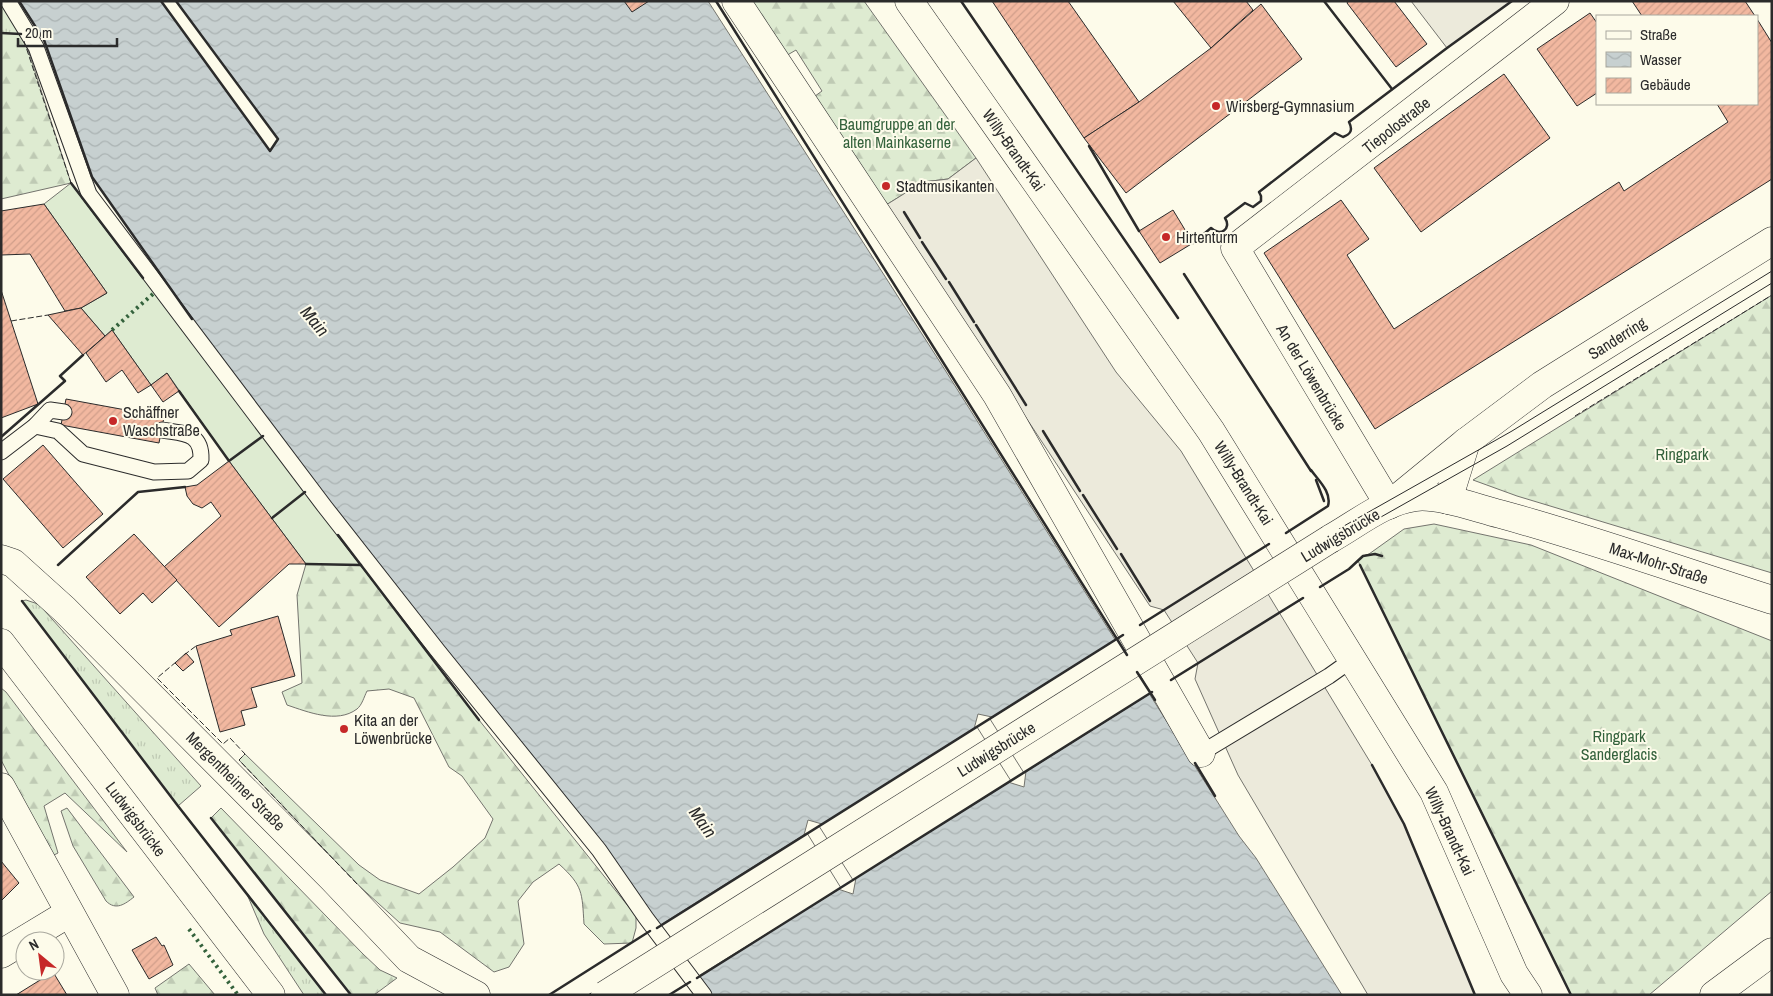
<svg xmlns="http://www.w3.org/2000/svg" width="1773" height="996" font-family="'Archivo Narrow',sans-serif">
  <defs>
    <pattern id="grass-tufts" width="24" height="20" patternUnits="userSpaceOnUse" patternTransform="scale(1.25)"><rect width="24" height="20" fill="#deebd1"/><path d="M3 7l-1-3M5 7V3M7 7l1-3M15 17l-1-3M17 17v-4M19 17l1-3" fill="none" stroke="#bfcab4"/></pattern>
    <pattern id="forest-firs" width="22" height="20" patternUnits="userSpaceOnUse" patternTransform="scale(1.25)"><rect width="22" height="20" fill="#deebd1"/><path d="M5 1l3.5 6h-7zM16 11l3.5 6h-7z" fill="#bfcab4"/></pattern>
    <pattern id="water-waves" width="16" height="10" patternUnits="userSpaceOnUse" patternTransform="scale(1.25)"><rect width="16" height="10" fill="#c7d0d0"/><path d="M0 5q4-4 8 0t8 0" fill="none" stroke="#abb3b3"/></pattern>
    <pattern id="building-hatch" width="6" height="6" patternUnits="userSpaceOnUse" patternTransform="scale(1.25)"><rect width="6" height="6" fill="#f2b8a0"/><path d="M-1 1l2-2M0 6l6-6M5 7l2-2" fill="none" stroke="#d09e8a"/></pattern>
  </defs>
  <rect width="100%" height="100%" fill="#fdfbea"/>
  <g fill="url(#grass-tufts)" stroke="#74746e">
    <polygon points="1,4 21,34 1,33"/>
    <polygon points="26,600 38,604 44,610 201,786 178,806 22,601"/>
    <polygon points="246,892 326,995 304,995 264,934"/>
  </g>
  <g fill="url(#forest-firs)" stroke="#74746e">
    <polygon points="750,1 864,1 976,158 948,179 923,182 886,205 811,99 822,91 796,50 784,57"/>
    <polygon points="1,33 21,34 29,53 71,183 1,199"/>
    <polygon points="1772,295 1772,573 1517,496 1473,480"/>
    <polygon points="1434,524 1531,545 1772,641 1772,891 1649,995 1571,995 1360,565 1358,561 1363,556 1369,554 1404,529"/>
    <path d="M306 564 361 565 479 720 636 916V928L632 943 604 944 584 924C582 892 583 886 559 864L533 882 518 901 524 944 509 967 494 972 440 932 400 923 357 884 239 760 245 754 359 865 380 880 419 894 453 867 485 838 493 819 462 776 449 767 414 698 389 689 367 691C364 697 362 705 357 709 337 724 308 712 287 705L282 692 302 683 297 595Z"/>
    <polygon points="1,688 6,692 127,852 65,793 44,806 58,853 52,856 1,760"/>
    <path d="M67 808 134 897C125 904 116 911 106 901L73 846 61 811Z"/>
    <polygon points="221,808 363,954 380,970 397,978 374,995 351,995 211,818"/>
    <polygon points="189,964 215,995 158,995 155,988"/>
  </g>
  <polygon fill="#deebd1" stroke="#74746e" points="71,183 361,565 306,564 229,461 167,373 151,385 112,330 105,336 81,308 107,293 44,204"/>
  <g fill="#eceadb" stroke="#74746e">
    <polygon points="1411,1 1512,1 1447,48"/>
    <polygon points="976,158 1116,372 1181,451 1372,765 1404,824 1475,995 1368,995 1238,775 1195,679 1198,663 1164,610 1150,606 886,205 923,182 948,179"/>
  </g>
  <path fill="url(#water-waves)" stroke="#74746e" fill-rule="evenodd" d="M19 1H161L270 151 278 139 176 1H708L940 362 1239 836 1256 858 1342 995H711L469 684 218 355 92 177 44 40ZM978 714 992 717 1026 771 1024 787 1008 782 974 729ZM808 820 822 824 856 878 853 894 838 889 804 835Z"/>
  <g fill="#fdfbea" stroke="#74746e">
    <polygon points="1117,639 1151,693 1024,773 990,719"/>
    <polygon points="977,727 1011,781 853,880 819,826"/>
    <polygon points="807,833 841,888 695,978 657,927"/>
  </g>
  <g fill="url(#building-hatch)" stroke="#2b2b2b">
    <polygon points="624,1 649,1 632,12"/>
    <polygon points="992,1 1068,1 1139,102 1084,138"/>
    <polygon points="1173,1 1246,1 1253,10 1211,48"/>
    <polygon points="1348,1 1394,1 1427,44 1396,67 1347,3"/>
    <polygon points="1632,1 1745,1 1755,16 1642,16"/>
    <polygon points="1261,4 1302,59 1126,193 1084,138 1139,102 1211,48"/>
    <polygon points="1590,13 1597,23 1597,93 1577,106 1537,49"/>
    <polygon points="1757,19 1772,43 1772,179 1375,429 1264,253 1341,200 1369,239 1347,255 1394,329 1619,182 1624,191 1728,122 1717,104 1757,104"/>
    <polygon points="1504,74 1550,138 1421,232 1374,168"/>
    <polygon points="44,204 107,293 81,308 65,311 30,254 1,255 1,211"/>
    <polygon points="1173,210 1193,243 1160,263 1139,231"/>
    <polygon points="1,290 38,404 1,418"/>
    <polygon points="81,308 105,336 83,355 48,315"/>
    <polygon points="112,330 151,385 138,393 122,370 106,382 86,353"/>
    <polygon points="167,373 179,391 163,402 151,385"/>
    <polygon points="66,399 164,417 159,443 61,425"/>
    <polygon points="43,445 103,514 63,548 3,479"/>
    <polygon points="229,461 306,564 289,564 219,627 164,567 221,516 211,502 202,508 193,504 187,496 185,487 197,485"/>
    <polygon points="134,534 177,580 152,603 143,593 120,614 86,577"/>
    <polygon points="278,616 295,676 251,688 257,707 241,711 245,725 220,732 196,646 232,635 230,630"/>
    <polygon points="186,653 194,662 183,671 175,663"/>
    <polygon points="1,861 19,883 1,901"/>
    <polygon points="156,937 162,946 164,945 173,965 149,979 132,950"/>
    <polygon points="53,972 67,995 16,995"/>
  </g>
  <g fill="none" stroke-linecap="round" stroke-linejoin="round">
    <g stroke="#2b2b2b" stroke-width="17">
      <g id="lane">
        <polyline points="8,1 36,47 89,194 325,507 438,651 599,850 646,918 704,995"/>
        <path d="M35 426 58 431 83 454 154 472 188 471 201 460C202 432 184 434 162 430"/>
        <polyline points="1,452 35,426 50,410 64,412"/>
        <polyline points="1201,753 1329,676 1353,659"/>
      </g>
    </g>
    <g stroke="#2b2b2b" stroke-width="29">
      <g id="street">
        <polyline points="736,1 997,395 1201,753"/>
        <polyline points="1389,505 1235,248 1555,1"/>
        <polyline points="1,954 69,913"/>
      </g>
    </g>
    <g stroke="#2b2b2b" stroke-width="29">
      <g id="secondary">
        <polyline points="909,1 1211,431 1434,792 1514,974 1528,995"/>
        <polyline points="1448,500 1466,442"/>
        <polyline points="1394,501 1466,442 1542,385 1772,241"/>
        <path d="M1330 539C1357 524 1384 501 1415 497 1439 494 1476 508 1500 514 1592 539 1681 571 1772 600"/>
        <polyline points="1,559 13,563 64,609 332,878 409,959 476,995"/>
        <polyline points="1,643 271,995"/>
        <polyline points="1,787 115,995"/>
        <polyline points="1714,995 1772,952"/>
      </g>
    </g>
    <use href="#lane" stroke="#fdfbea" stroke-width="15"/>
    <use href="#street" stroke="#fdfbea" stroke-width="28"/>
    <use href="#secondary" stroke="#fdfbea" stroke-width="28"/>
    <g stroke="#2b2b2b" stroke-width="1">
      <polyline points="588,995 1328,535 1512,431 1772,271"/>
      <polyline points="621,995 1333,544 1507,446 1772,283"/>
    </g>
    <g stroke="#2b2b2b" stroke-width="29" stroke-linecap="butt">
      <polyline id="secondary-bridge" points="605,995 1330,539"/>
    </g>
    <use href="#secondary-bridge" stroke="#fdfbea" stroke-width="28"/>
    <g stroke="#34623c" stroke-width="4" stroke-dasharray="2.5 4" stroke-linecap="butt">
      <polyline points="112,330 154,293"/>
      <polyline points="189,929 238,995"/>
    </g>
    <g stroke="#2b2b2b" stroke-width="1" stroke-dasharray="6 2.5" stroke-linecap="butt">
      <polyline points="24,41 71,183"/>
      <polyline points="11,321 48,315"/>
      <polyline points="1575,416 1772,295"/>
      <polyline points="184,655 196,646"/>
      <polyline points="176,662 157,678 223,744 230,738 245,754 239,760 357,884"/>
    </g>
    <g stroke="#2b2b2b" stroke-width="2.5">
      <polyline points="19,1 44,40 92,177 192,319"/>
      <polyline points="161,1 270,151 278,139 176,1"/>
      <polyline points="716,1 1127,655"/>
      <polyline points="961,1 1178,318"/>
      <polyline points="1324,1 1392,89"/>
      <polyline points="1,33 21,34"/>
      <polyline points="1089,146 1139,231"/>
      <polyline points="71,183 143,278"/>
      <polyline points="904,212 920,238"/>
      <polyline points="922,242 946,279"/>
      <path d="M1193 243 1211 228C1220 237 1232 229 1225 218L1245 203 1253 207 1261 201V196L1259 192 1335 133 1343 137C1351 134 1353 130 1349 122L1447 48 1512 1"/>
      <polyline points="1184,274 1311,471"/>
      <polyline points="949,282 974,322"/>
      <polyline points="976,325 1026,405"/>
      <polyline points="179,391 229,461 263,436"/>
      <polyline points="1043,431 1080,491"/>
      <polyline points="1,437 65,381 60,376 83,355"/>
      <polyline points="1316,480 1324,501"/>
      <polyline points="1083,495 1117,549"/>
      <polyline points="272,518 305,492"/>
      <path d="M1286 533 1328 506C1332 492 1318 480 1311 470"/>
      <polyline points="338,535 479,720"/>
      <polyline points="1121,554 1150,601"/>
      <polyline points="306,564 361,565"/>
      <polyline points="58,565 138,492 185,487"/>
      <polyline points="1360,565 1571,995"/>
      <polyline points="1320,587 1349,569 1363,556 1375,554 1382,556"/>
      <polyline points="22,601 178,806 326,995"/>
      <polyline points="1140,625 1269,544"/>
      <polyline points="1137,672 1155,700"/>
      <polyline points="1171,680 1303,598"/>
      <polyline points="1195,763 1215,796"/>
      <polyline points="1372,765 1404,824 1475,995"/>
      <polyline points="211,818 351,995"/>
      <polyline points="657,928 1123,635"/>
      <polyline points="697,978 1152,692"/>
      <polyline points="549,995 650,931"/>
      <polyline points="669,995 690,982"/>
    </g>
  </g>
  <g fill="#c62828" stroke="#fdfbea" stroke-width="2">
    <circle cx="1216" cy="106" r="5"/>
    <circle cx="886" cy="186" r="5"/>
    <circle cx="1166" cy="237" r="5"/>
    <circle cx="113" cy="421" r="5"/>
    <circle cx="344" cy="729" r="5"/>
  </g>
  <g text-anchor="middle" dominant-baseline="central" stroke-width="4" stroke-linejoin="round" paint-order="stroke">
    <g font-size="16" fill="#2b2b2b" stroke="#fdfbea" text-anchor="start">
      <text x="1226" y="106">Wirsberg-Gymnasium</text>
      <text x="896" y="186">Stadtmusikanten</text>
      <text x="1176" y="237">Hirtenturm</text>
      <text x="123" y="412">Schäffner<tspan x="123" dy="18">Waschstraße</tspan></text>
      <text x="354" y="720">Kita an der<tspan x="354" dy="18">Löwenbrücke</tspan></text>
    </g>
    <g font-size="16" fill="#34623c" stroke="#fdfbea">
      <text x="897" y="124">Baumgruppe an der<tspan x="897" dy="18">alten Mainkaserne</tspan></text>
      <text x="1682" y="454">Ringpark</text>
      <text x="1619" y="736">Ringpark<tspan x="1619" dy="18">Sanderglacis</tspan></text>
    </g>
    <g font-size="16" fill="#2b2b2b" stroke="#fdfbea">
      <text transform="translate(1396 125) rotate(-38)">Tiepolostraße</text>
      <text transform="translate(1014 150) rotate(55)">Willy-Brandt-Kai</text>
      <text transform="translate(1617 338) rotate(-32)">Sanderring</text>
      <text transform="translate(1312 377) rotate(59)">An der Löwenbrücke</text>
      <text transform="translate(1244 483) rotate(58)">Willy-Brandt-Kai</text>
      <text transform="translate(1340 535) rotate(-31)">Ludwigsbrücke</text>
      <text transform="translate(1659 563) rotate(18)">Max-Mohr-Straße</text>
      <text transform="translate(996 749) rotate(-32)">Ludwigsbrücke</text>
      <text transform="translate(236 781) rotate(45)">Mergentheimer Straße</text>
      <text transform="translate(136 819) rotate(53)">Ludwigsbrücke</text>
      <text transform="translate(1450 831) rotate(65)">Willy-Brandt-Kai</text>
    </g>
    <g font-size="18" font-style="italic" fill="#2b2b2b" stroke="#fdfbea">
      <text transform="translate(315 321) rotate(50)">Main</text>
      <text transform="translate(703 822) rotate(55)">Main</text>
    </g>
  </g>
  <rect width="1773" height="996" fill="none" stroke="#2b2b2b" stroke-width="5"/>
  <rect x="1596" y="15" width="162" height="90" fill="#fdfbea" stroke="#a9a89e"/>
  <rect x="1606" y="31" width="25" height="8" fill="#fdfbea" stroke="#a9a89e"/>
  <text x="1640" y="40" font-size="15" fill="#2b2b2b">Straße</text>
  <rect x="1606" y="52" width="25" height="15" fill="url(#water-waves)" stroke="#a9a89e"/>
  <text x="1640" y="65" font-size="15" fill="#2b2b2b">Wasser</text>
  <rect x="1606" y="78" width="25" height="15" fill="url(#building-hatch)" stroke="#a9a89e"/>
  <text x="1640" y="90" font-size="15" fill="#2b2b2b">Gebäude</text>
  <g transform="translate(40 956) rotate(331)"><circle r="24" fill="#fdfbea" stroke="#a9a89e"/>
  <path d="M0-4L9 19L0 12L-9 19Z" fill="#c62828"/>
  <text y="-8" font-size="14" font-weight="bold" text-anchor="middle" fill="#2b2b2b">N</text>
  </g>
  <path d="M18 38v8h99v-8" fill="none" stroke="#2b2b2b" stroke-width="2.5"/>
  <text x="25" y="38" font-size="15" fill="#2b2b2b" stroke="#fdfbea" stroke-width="4" paint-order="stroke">20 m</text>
</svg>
